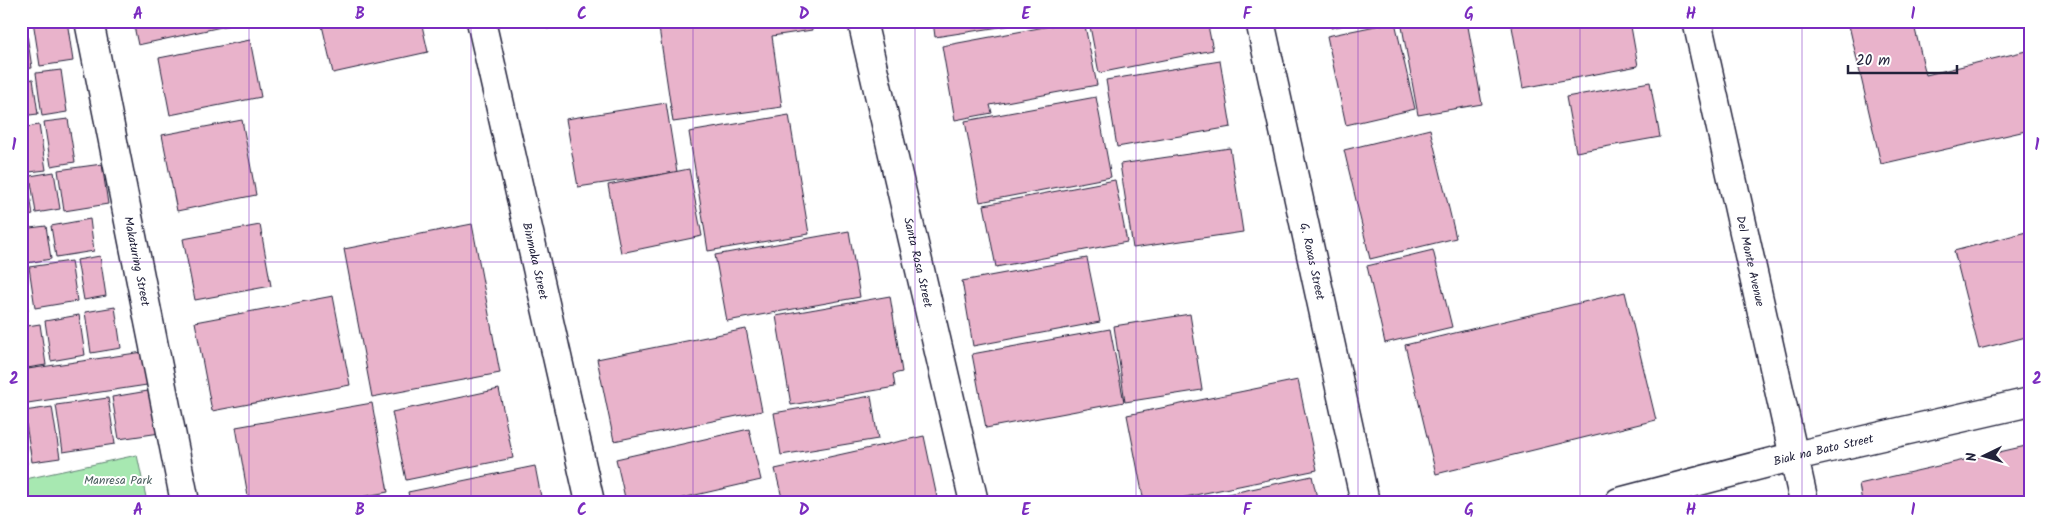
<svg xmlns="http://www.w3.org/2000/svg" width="2051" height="523" font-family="Kalam,sans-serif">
  <rect width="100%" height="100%" fill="#fff"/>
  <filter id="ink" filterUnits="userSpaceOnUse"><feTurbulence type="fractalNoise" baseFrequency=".02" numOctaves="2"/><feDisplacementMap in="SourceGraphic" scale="10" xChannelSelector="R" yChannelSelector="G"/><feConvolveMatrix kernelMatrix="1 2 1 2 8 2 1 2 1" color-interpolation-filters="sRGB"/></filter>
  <g filter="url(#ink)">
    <polygon fill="#a7e8b1" stroke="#648576" points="137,455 147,502 21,502 21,480"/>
    <g fill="#e9b3cb" stroke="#22223b">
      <polygon points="33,21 67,21 73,61 40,66"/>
      <polygon points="133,21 249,21 138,45"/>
      <polygon points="321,21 421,21 428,52 333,73"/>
      <polygon points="545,21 590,21 547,29"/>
      <polygon points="658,21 811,21 812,30 772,36 782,107 673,122"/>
      <polygon points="933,21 1019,21 1019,24 935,37"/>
      <polygon points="1077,21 1084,21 1097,85 990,105 992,113 955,120 942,46"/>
      <polygon points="1089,21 1207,21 1213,50 1099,73"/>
      <polygon points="1329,21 1363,21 1331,28"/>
      <polygon points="1401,21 1467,21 1482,104 1418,115"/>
      <polygon points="1511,21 1630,21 1638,66 1523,88"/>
      <polygon points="1848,21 1913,21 1926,75 2030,50 2030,130 1881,164"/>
      <polygon points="1395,22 1415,109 1346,125 1327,36"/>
      <polygon points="21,28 26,28 32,68 21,69"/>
      <polygon points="250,40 261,97 170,115 159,58"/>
      <polygon points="1220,61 1231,127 1117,147 1106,80"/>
      <polygon points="61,70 67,112 42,116 36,73"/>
      <polygon points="33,79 38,114 21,116 21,81"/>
      <polygon points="1650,82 1660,137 1576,152 1566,97"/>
      <polygon points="1096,97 1111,177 980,202 965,121"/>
      <polygon points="666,103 677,172 578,187 566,119"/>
      <polygon points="789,115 809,234 708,251 689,132"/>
      <polygon points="68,119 75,162 51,166 44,122"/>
      <polygon points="242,120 256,195 177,211 162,135"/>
      <polygon points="39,125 46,170 21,173 21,128"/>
      <polygon points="1430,129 1456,238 1370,259 1344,150"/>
      <polygon points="1230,148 1243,232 1133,248 1120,164"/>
      <polygon points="102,164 108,204 64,211 58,170"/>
      <polygon points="689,169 702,236 621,253 608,185"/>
      <polygon points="54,172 60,209 36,213 30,176"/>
      <polygon points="1115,180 1127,242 996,267 984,205"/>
      <polygon points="28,182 33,215 21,217 21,183"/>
      <polygon points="90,219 94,251 56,257 51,226"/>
      <polygon points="472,224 500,373 372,397 344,249"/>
      <polygon points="260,225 271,286 195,300 183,239"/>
      <polygon points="46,226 51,259 27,263 22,229"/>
      <polygon points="849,231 860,297 727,321 715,255"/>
      <polygon points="2030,231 2030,336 1979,349 1954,251"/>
      <polygon points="1433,250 1452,327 1385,343 1367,266"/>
      <polygon points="100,256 106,296 84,300 77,260"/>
      <polygon points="1087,258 1100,322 973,346 962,281"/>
      <polygon points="71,261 77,301 35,308 29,267"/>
      <polygon points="21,263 28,311 21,312"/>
      <polygon points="1625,292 1656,420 1436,474 1405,345"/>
      <polygon points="333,296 350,385 212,411 195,322"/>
      <polygon points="890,296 902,372 893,374 895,387 791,405 776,316"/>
      <polygon points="115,307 121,348 91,353 85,312"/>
      <polygon points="1190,314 1202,390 1125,402 1114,326"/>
      <polygon points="79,315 85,355 51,361 45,321"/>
      <polygon points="40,324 46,365 21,369 21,327"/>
      <polygon points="746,329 762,411 614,441 597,359"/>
      <polygon points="1110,329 1124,402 986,428 972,354"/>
      <polygon points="143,352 147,385 21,404 21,370"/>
      <polygon points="1298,380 1317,470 1161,502 1144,502 1127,415"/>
      <polygon points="499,389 513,458 406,480 392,412"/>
      <polygon points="154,390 160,433 119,439 112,397"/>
      <polygon points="871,396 878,439 781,455 774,413"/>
      <polygon points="108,398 115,444 63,452 56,405"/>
      <polygon points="372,403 388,492 333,502 249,502 236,427"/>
      <polygon points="52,407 60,458 32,462 24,411"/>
      <polygon points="21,422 27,464 21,465"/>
      <polygon points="749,429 761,480 665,502 626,502 616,459"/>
      <polygon points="924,436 938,502 783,502 775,469"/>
      <polygon points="2030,445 2030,502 1862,502 1859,484"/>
      <polygon points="535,466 542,502 410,502 408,492"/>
      <polygon points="1312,476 1318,502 1200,502 1200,500"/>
      <polygon points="754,497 754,502 723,502"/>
    </g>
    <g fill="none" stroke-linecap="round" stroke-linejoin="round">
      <g stroke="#22223b" stroke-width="31">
        <g id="minor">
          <path id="s1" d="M89 21 185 502"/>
          <path id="s2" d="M481 21 590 502"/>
          <path id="s3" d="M862 21 974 502"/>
          <path id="s4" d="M1260 21 1365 502"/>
          <path id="s5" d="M1619 502 1795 456 2030 402"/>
        </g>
      </g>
      <g stroke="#22223b" stroke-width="31">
        <g id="secondary">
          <path id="s6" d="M1697 21 1804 502"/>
        </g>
      </g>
      <use href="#minor" stroke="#fff" stroke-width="28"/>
      <use href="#secondary" stroke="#fff" stroke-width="28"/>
    </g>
  </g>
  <path fill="none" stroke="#7b2cbf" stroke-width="1" stroke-opacity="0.55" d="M249 21V502M471 21V502M693 21V502M915 21V502M1136 21V502M1358 21V502M1580 21V502M1802 21V502M21 262H2030"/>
  <g text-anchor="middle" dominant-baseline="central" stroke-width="4" stroke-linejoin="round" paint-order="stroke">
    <g font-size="12" fill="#22223b" stroke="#fff">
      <text stroke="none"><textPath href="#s1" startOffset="245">Makaturing Street</textPath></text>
      <text stroke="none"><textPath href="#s2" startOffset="246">Binmaka Street</textPath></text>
      <text stroke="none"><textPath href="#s3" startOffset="248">Santa Rosa Street</textPath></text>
      <text stroke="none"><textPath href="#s4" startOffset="246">G. Roxas Street</textPath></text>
      <text stroke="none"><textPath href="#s6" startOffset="246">Del Monte Avenue</textPath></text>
      <text stroke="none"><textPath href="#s5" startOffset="211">Biak na Bato Street</textPath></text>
    </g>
    <g font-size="12" fill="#4a5d5e" stroke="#fff">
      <text x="118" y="480">Manresa Park</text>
    </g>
  </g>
  <rect width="2051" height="523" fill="none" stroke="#fff" stroke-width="55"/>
  <g transform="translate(1984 456) rotate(265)" stroke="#ffffff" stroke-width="4" paint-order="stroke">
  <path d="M0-4L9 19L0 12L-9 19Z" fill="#22223b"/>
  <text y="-8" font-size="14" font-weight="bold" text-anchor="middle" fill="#22223b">N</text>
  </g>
  <path d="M1848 65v8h109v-8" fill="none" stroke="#22223b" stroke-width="2.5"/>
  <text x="1856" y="65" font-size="15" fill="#22223b" stroke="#ffffff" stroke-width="4" paint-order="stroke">20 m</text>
  <rect x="28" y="28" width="1996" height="468" fill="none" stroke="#7b2cbf" stroke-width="2"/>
  <g font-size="16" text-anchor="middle" font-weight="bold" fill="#7b2cbf">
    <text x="138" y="19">A</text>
    <text x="360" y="19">B</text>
    <text x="582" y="19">C</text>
    <text x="804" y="19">D</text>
    <text x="1026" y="19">E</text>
    <text x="1247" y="19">F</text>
    <text x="1469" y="19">G</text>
    <text x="1691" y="19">H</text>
    <text x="1913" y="19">I</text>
    <text x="14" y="150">1</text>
    <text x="2037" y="150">1</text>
    <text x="14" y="384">2</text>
    <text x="2037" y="384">2</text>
    <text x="138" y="515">A</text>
    <text x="360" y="515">B</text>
    <text x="582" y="515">C</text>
    <text x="804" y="515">D</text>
    <text x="1026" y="515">E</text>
    <text x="1247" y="515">F</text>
    <text x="1469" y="515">G</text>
    <text x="1691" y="515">H</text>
    <text x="1913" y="515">I</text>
  </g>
</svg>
